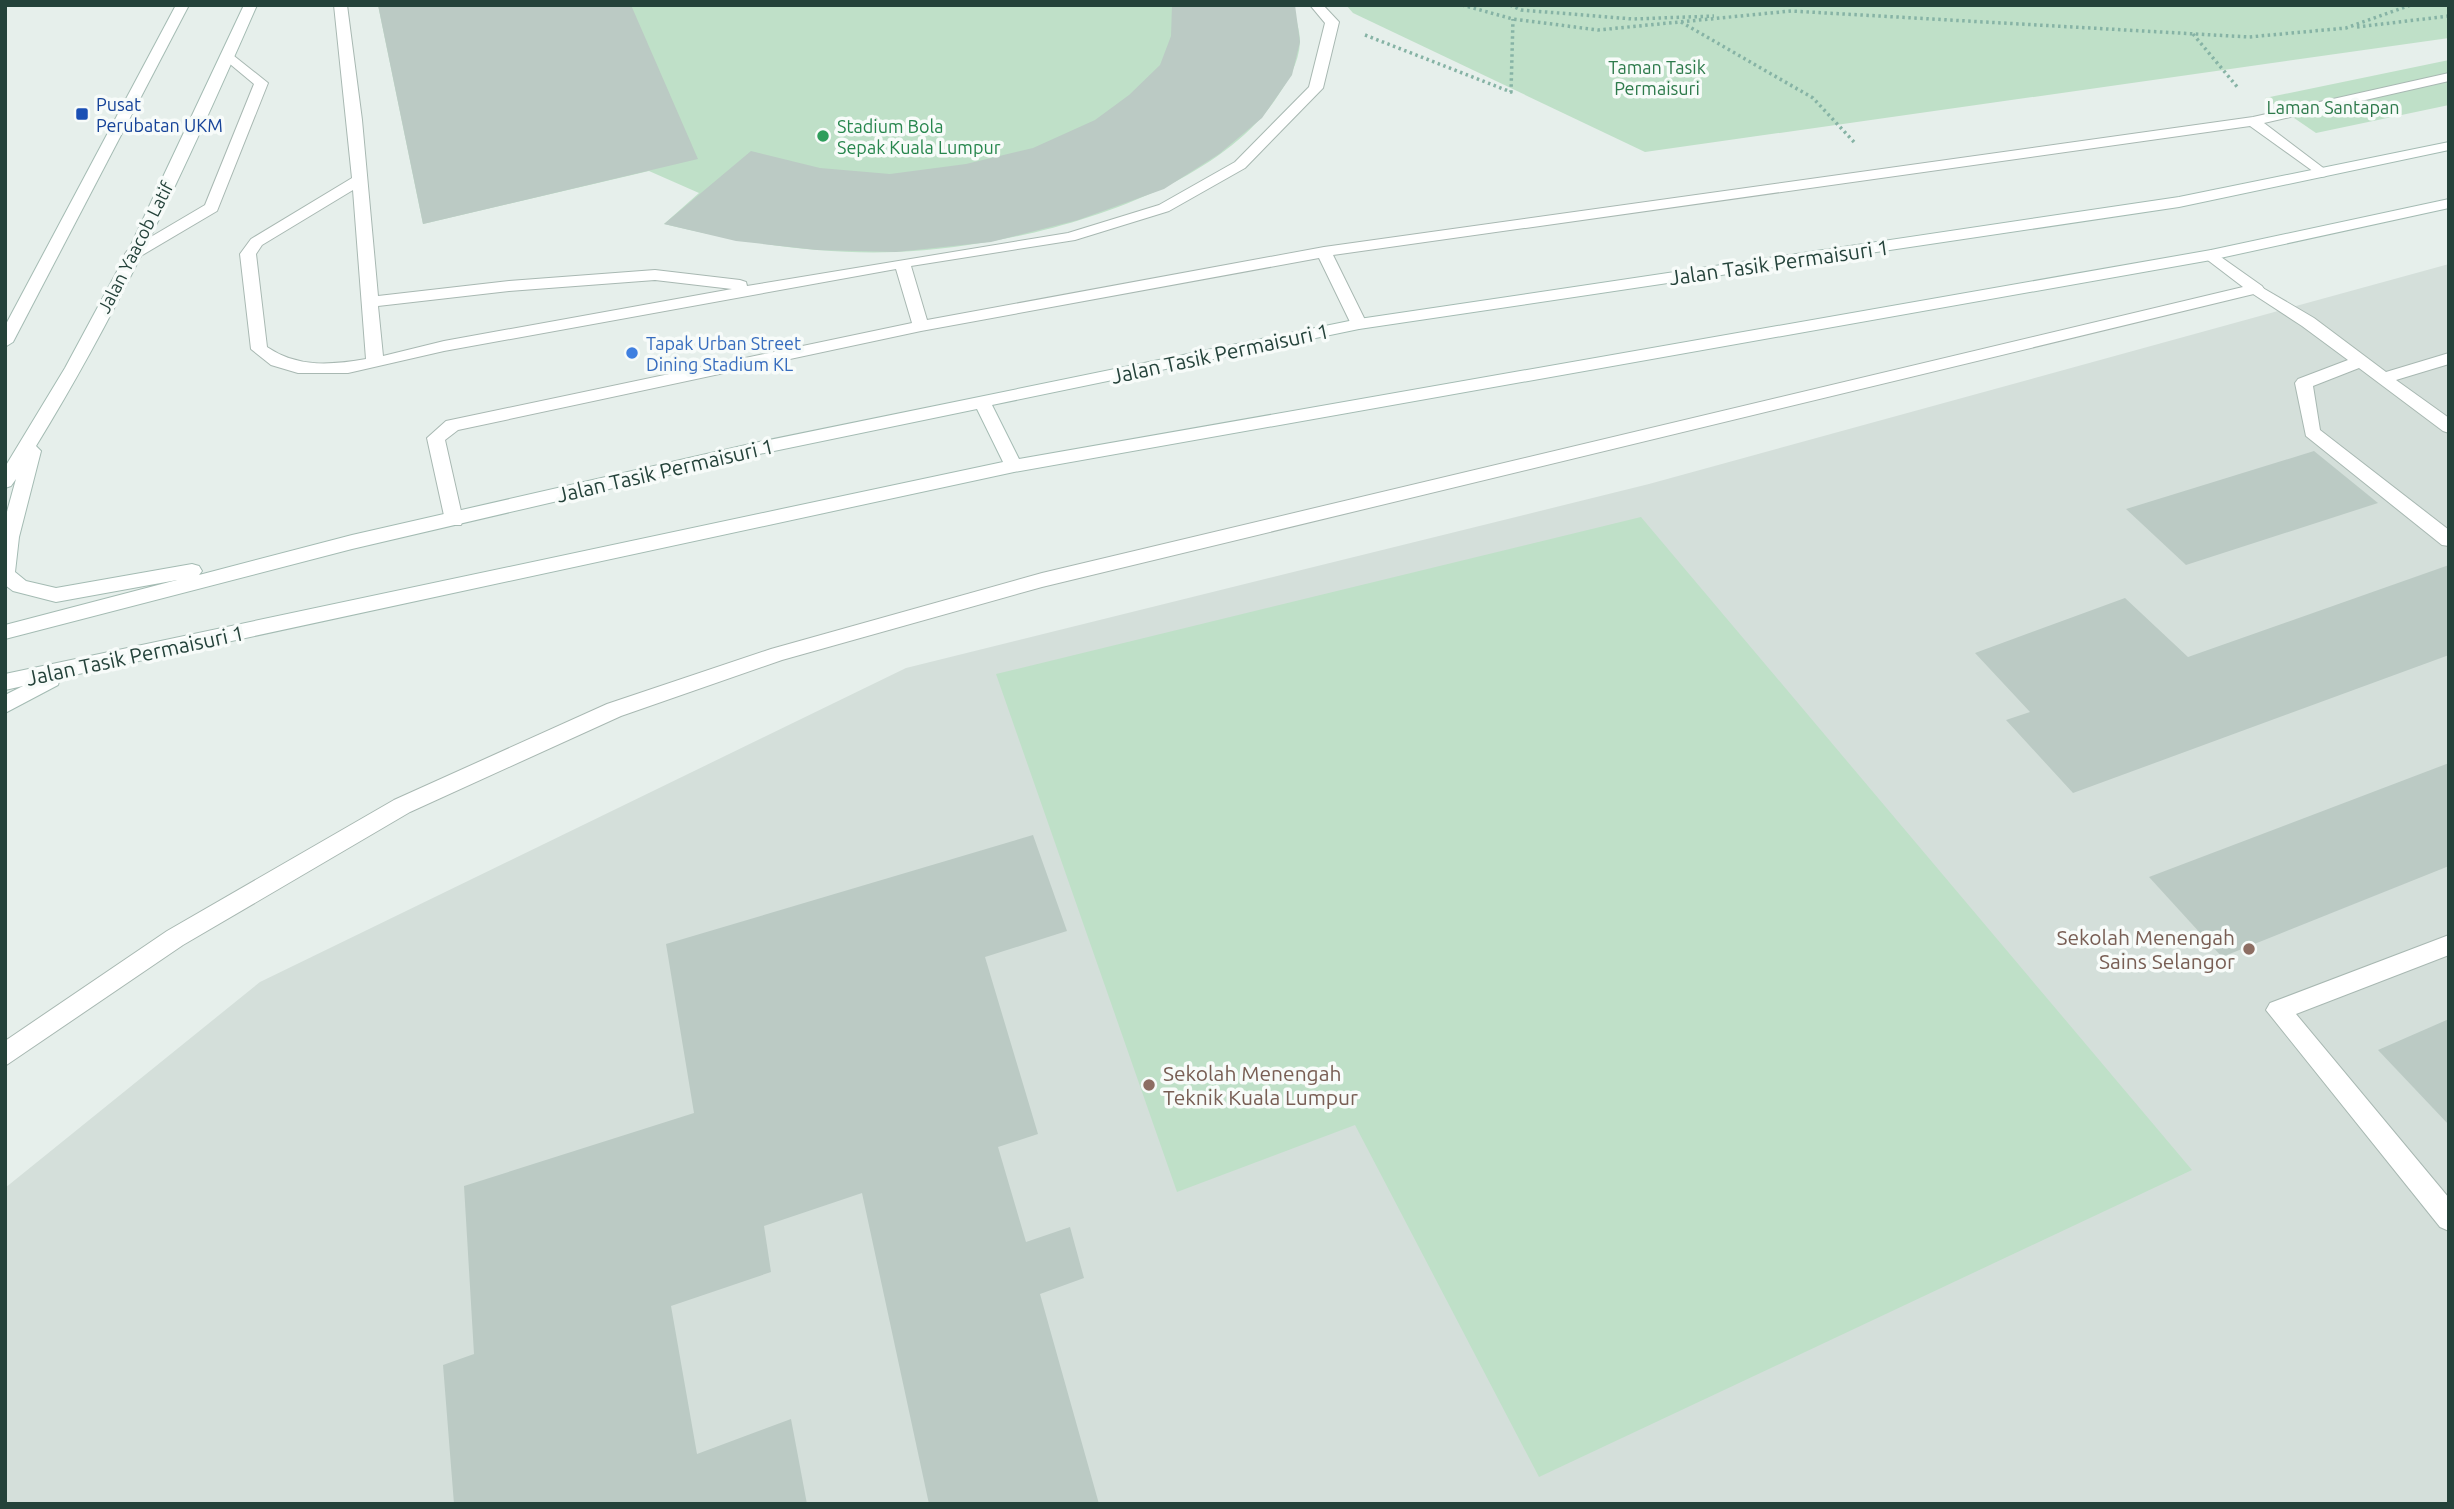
<svg xmlns="http://www.w3.org/2000/svg" width="2454" height="1509" font-family="Ubuntu,sans-serif">
  <rect width="100%" height="100%" fill="#e6efeb"/>
  <polygon fill="#d4dfda" points="2449,264 2449,1504 5,1504 5,1188 260,982 906,668 1649,484"/>
  <g fill="#bfe0c8">
    <path d="M378 5H1293C1295 17 1300 30 1300 42 1299 64 1287 82 1275 100 1205 201 1013 248 896 252 817 255 740 242 664 224L699 193 649 171 423 224Z"/>
    <polygon points="1346,5 2449,5 2449,38 1645,152 1353,13"/>
    <polygon points="2449,60 2449,105 2316,133 2265,98"/>
    <polygon points="1641,517 2192,1170 1539,1477 1355,1125 1177,1192 996,674"/>
  </g>
  <g fill="#bbcac4">
    <polygon points="378,5 631,5 698,159 423,224"/>
    <polygon points="1172,5 1295,5 1300,42 1292,75 1262,118 1219,154 1164,189 1078,220 991,242 896,252 817,250 736,241 664,224 751,151 820,168 890,174 966,164 1033,148 1095,120 1129,95 1160,65 1171,36"/>
    <polygon points="2314,451 2378,503 2186,565 2126,509"/>
    <polygon points="2449,565 2449,655 2073,793 2006,720 2030,712 1975,653 2125,598 2188,657"/>
    <polygon points="2449,763 2449,866 2222,957 2149,877"/>
    <polygon points="1033,835 1067,931 985,957 1038,1134 998,1147 1026,1242 1070,1227 1084,1278 1040,1294 1099,1504 929,1504 862,1193 764,1226 771,1272 671,1306 697,1454 791,1419 807,1504 454,1504 443,1365 474,1354 464,1186 694,1113 666,944"/>
    <polygon points="2449,1019 2449,1125 2378,1050"/>
  </g>
  <g fill="none" stroke-linecap="round" stroke-linejoin="round">
    <g stroke="#a8b8b2" stroke-width="2">
      <g id="lane">
        <path d="M334 5H347L362 120 378 296 509 281 655 270 740 280 746 282 747 286 1068 233 1159 205 1235 162 1309 87 1325 23 1310 5H1323L1339 22 1323 88 1245 168 1169 211 1075 240 911 266 927 320 1324 247 2253 117 2449 73V81L2264 123 2326 170 2328 173 2326 176 2321 177 2250 126 1333 255 1367 324 1359 329 1351 324 1319 258 921 331 458 430 445 440 463 520 461 525H447L445 520 427 438 446 421 912 323 896 269 444 351 348 373H298L271 365 251 349 240 254 251 239 352 178ZM353 190 366 359C331 365 298 368 267 347L256 254 262 245ZM655 280 732 289 444 341 383 356 378 306 509 291Z"/>
        <polygon points="229,52 268,83 217,211 139,257 127,257 125,254 127,251 205,205 254,84 224,59 222,56"/>
        <polygon points="2256,284 2314,318 2386,372 2449,353 2449,364 2396,380 2449,418 2449,433 2443,431 2359,368 2313,386 2320,430 2449,530 2449,546 2442,545 2306,436 2295,383 2298,379 2348,360 2302,326 2250,292 2248,289"/>
        <polygon points="2449,935 2449,955 2296,1014 2449,1198 2449,1231 2440,1227 2266,1010 2270,1003"/>
      </g>
    </g>
    <g stroke="#a8b8b2" stroke-width="2">
      <polygon id="street" points="2211,250 2262,286 2264,289 2262,292 1042,587 782,660 621,716 410,812 183,945 5,1066 5,1041 167,931 394,800 607,704 771,649 1042,573 2243,287 2205,258 2203,255"/>
    </g>
    <g stroke="#a4bbb3" stroke-width="2">
      <g id="secondary">
        <polygon points="176,5 189,5 13,342 5,347 5,326"/>
        <path d="M244 5H257C191 156 122 306 36 446L41 451 19 537 15 572 26 581 56 588 192 564 199 566 202 571 199 575 352 535 759 442 1359 319 2179 197 2449 142V150L2179 207 1359 329 992 405 1019 459 2211 250 2449 199V208L2211 260 1014 472 60 678 58 685 5 713V695L23 686 5 690V674L1003 462 977 409 759 454 352 549 5 639V625L177 580 56 602 13 591 5 585V519L16 479 11 486 5 488V467L65 368 129 249Z"/>
      </g>
    </g>
    <g stroke="#86b3a5" stroke-width="3.5" stroke-dasharray="2.5 3.5" stroke-linecap="butt">
      <polyline points="1462,5 1513,19 1598,30 1791,11 2249,37 2346,28 2411,5"/>
      <polyline points="1510,5 1521,10 1633,19 1714,16"/>
      <polyline points="1681,22 1813,98 1854,142"/>
      <polyline points="2357,27 2449,16"/>
      <polyline points="2193,34 2239,89"/>
      <polyline points="1365,35 1511,92 1513,19"/>
    </g>
    <use href="#lane" fill="#fff" fill-rule="evenodd"/>
    <use href="#street" fill="#fff" fill-rule="evenodd"/>
    <use href="#secondary" fill="#fff" fill-rule="evenodd"/>
  </g>
  <rect fill="#1a4fb4" stroke="#f7fbf9" stroke-width="2.5" x="75" y="107" width="14" height="14" rx="3.5"/>
  <circle fill="#2e9e5b" stroke="#f7fbf9" stroke-width="2.5" cx="823" cy="136" r="7"/>
  <circle fill="#3f7fe0" stroke="#f7fbf9" stroke-width="2.5" cx="632" cy="353" r="7"/>
  <g fill="#8d6e63" stroke="#f7fbf9" stroke-width="2.5">
    <circle cx="2249" cy="949" r="7"/>
    <circle cx="1149" cy="1085" r="7"/>
  </g>
  <g text-anchor="middle" dominant-baseline="central" stroke-width="7" stroke-linejoin="round" paint-order="stroke">
    <g font-size="18" fill="#2d7a4b" stroke="#f7fbf9">
      <text x="1657" y="67">Taman Tasik<tspan x="1657" dy="21">Permaisuri</tspan></text>
      <text x="2333" y="107">Laman Santapan</text>
    </g>
    <g font-size="18" fill="#164399" stroke="#f7fbf9" text-anchor="start">
      <text x="96" y="104">Pusat<tspan x="96" dy="21">Perubatan UKM</tspan></text>
    </g>
    <g font-size="18" fill="#27864d" stroke="#f7fbf9" text-anchor="start">
      <text x="837" y="126">Stadium Bola<tspan x="837" dy="21">Sepak Kuala Lumpur</tspan></text>
    </g>
    <g font-size="18" fill="#24423a" stroke="#f7fbf9">
      <text transform="translate(135 247) rotate(-63)">Jalan Yaacob Latif</text>
    </g>
    <g font-size="18" fill="#366cbe" stroke="#f7fbf9" text-anchor="start">
      <text x="646" y="343">Tapak Urban Street<tspan x="646" dy="21">Dining Stadium KL</tspan></text>
    </g>
    <g font-size="21" fill="#24423a" stroke="#f7fbf9">
      <text transform="translate(1779 262) rotate(-8)">Jalan Tasik Permaisuri 1</text>
      <text transform="translate(1220 353) rotate(-12)">Jalan Tasik Permaisuri 1</text>
      <text transform="translate(665 470) rotate(-13)">Jalan Tasik Permaisuri 1</text>
      <text transform="translate(135 655) rotate(-12)">Jalan Tasik Permaisuri 1</text>
    </g>
    <g font-size="21" fill="#785e54" stroke="#f7fbf9" text-anchor="end">
      <text x="2235" y="937">Sekolah Menengah<tspan x="2235" dy="24">Sains Selangor</tspan></text>
      <text x="1163" y="1073" text-anchor="start">Sekolah Menengah<tspan x="1163" dy="24">Teknik Kuala Lumpur</tspan></text>
    </g>
  </g>
  <rect width="2454" height="1509" fill="none" stroke="#24423a" stroke-width="14"/>
</svg>
